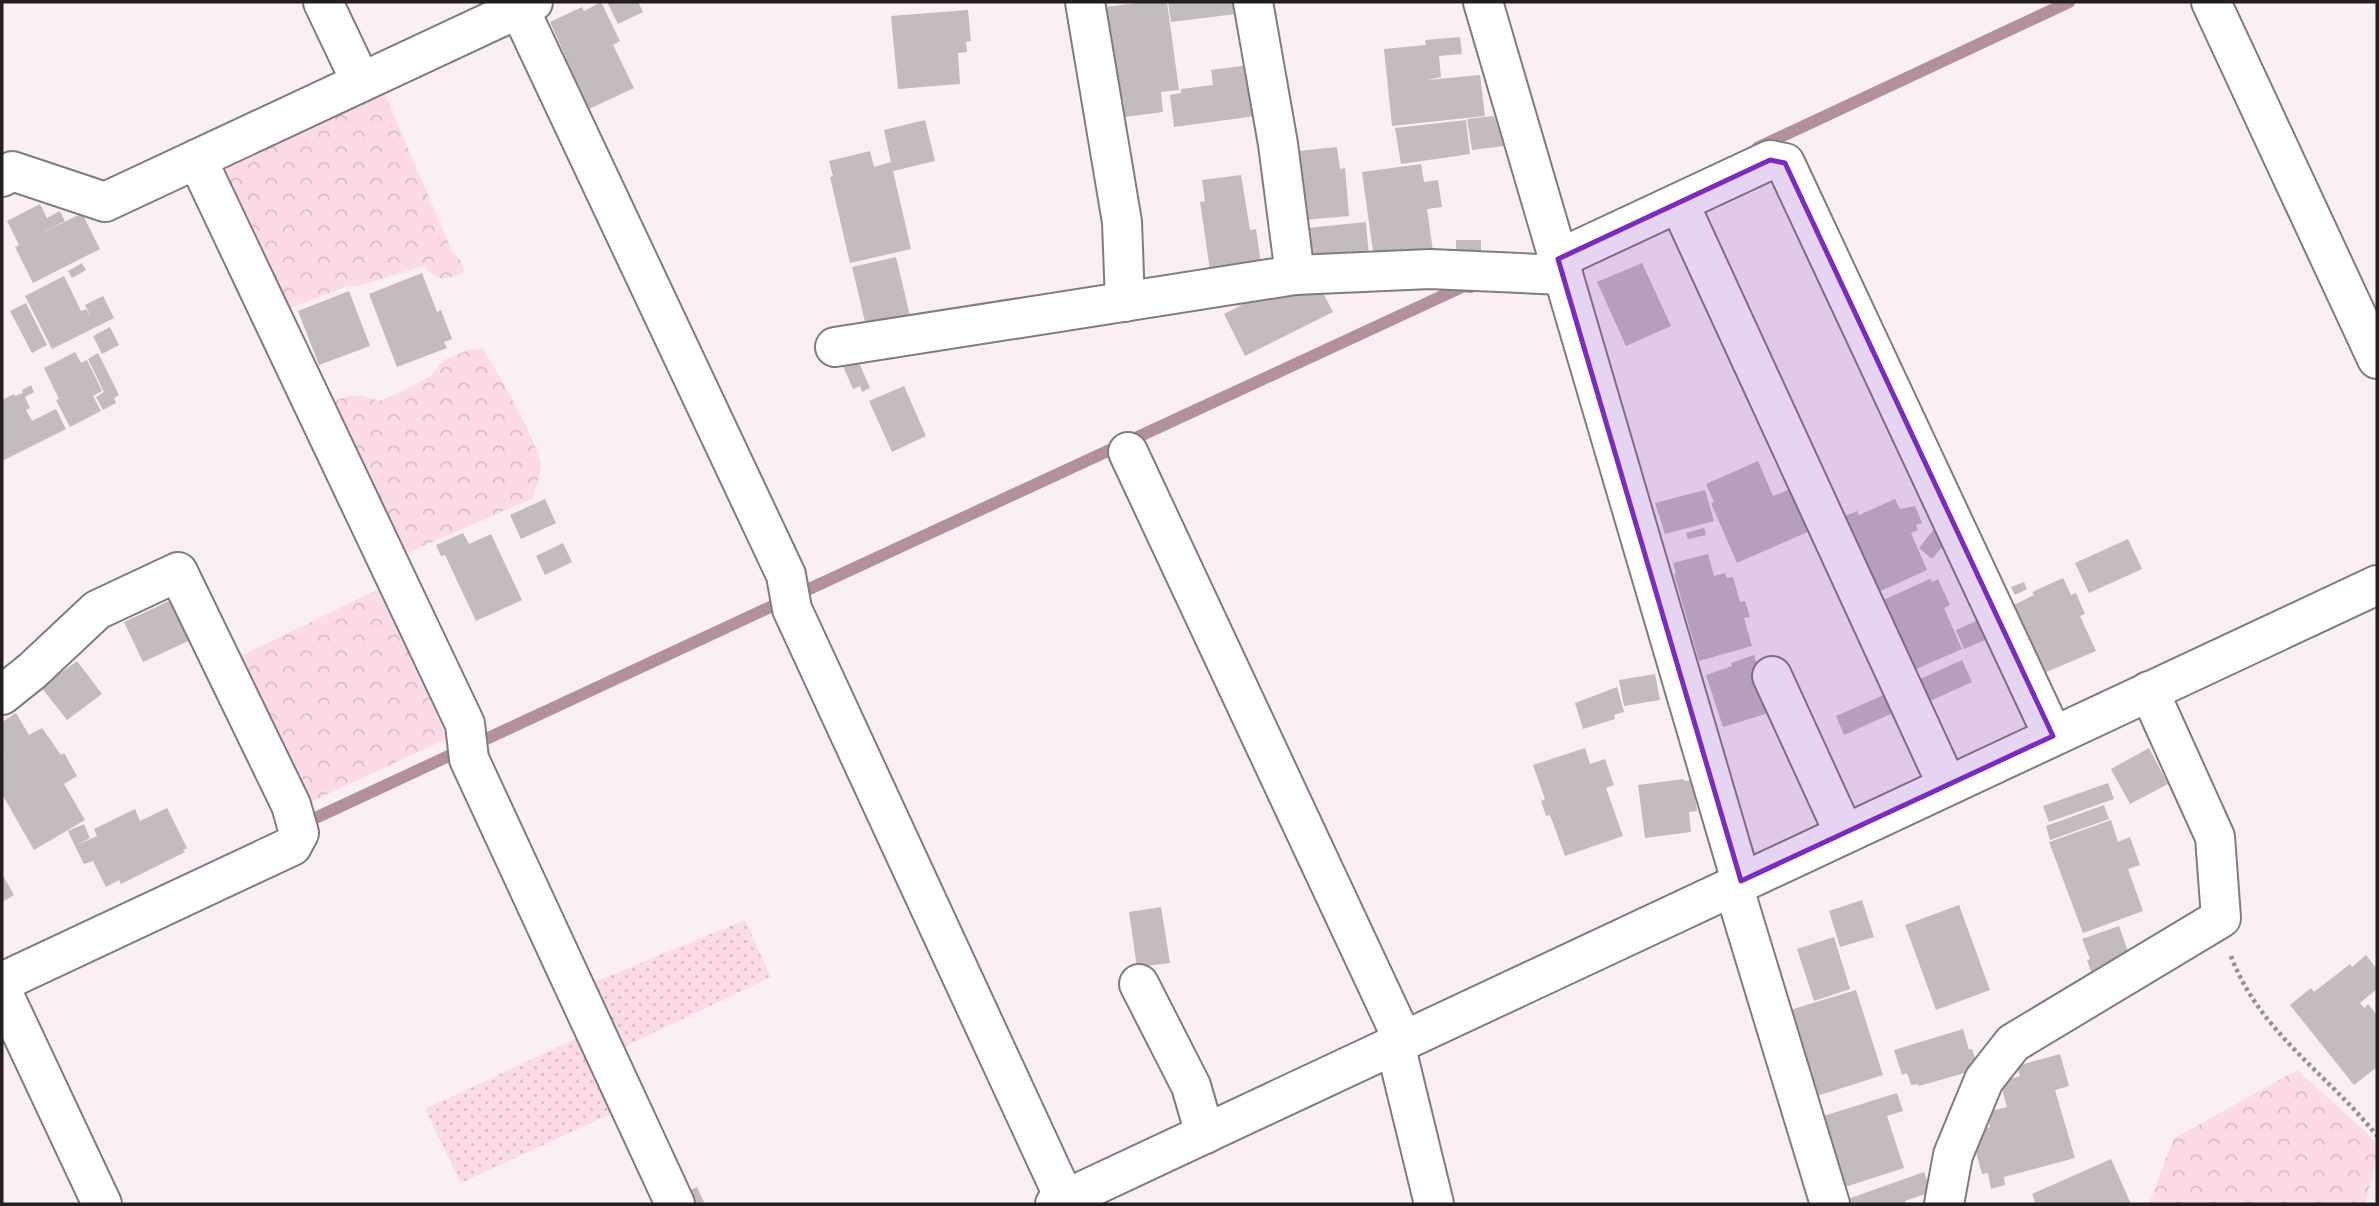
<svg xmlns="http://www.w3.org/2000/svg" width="2379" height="1206" font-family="Overpass,sans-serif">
  <defs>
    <pattern id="grass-dots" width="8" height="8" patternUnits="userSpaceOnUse" patternTransform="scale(1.75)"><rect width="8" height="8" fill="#fddbe6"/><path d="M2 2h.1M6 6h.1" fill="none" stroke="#d9bcc5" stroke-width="1.8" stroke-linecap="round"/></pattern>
    <pattern id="forest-crowns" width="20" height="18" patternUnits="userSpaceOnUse" patternTransform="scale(1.75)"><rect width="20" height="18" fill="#fddbe6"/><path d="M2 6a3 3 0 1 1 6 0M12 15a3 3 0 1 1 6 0" fill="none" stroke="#d9bcc5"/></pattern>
  </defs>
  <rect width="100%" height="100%" fill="#faf0f3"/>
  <g fill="url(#grass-dots)">
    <polygon points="745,920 771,977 615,1051 585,986"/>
    <polygon points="586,1034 621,1109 461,1183 425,1109"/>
  </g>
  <g fill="url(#forest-crowns)">
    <path d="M384 92 452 251 462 262 464 272C445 280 438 283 423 266L358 286H348L290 308 223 166Z"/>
    <path d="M482 348C495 367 540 446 541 466 541 475 535 488 533 498L398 557 326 406C346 394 357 392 379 401L407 389 430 376 444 360 468 350Z"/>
    <polygon points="387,585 455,735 300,807 230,661"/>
    <polygon points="2297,1070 2365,1131 2377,1145 2377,1159 2365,1204 2149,1204 2173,1139"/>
  </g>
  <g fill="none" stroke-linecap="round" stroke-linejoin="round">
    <g stroke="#b2919c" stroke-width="12">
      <polyline points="1757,148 2069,2"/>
      <polyline points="807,590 1464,286 1471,287"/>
      <polyline points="482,741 779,603"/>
      <polyline points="309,821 455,753"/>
    </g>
  </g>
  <g fill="#c4bbbe">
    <polygon points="601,2 620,41 613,45 634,88 587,110 563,60 566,58 550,22 582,7 584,11"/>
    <polygon points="607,2 638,2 643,12 618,24"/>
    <polygon points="1145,2 1167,2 1179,90 1161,92 1163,112 1125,117 1123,99 1118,100 1105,7"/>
    <polygon points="1168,2 1234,2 1236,14 1171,22"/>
    <polygon points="968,10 971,41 966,42 967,52 958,53 960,84 898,89 891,16"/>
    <polygon points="1460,37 1462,54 1439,56 1441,77 1428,80 1480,75 1485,116 1392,126 1384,49 1426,45 1425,40"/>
    <polygon points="1249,65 1256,116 1174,127 1170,95 1181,93 1181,89 1213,85 1211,70"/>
    <polygon points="1494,116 1504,146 1472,150 1467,119"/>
    <polygon points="925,120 935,161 893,171 911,249 850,263 830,177 833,176 829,161 870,151 874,167 891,162 884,130"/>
    <polygon points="1466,120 1470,154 1401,164 1395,128"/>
    <polygon points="1337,147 1340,169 1345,168 1349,216 1304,220 1298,151"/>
    <polygon points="1421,164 1424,182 1438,180 1442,207 1427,209 1433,251 1374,259 1362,172"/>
    <polygon points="1241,175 1250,230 1256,229 1261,263 1210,270 1200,202 1205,201 1202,180"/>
    <polygon points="40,204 47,218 60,211 65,221 35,237 82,213 100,249 33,283 15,247 19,245 7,221"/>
    <polygon points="1366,222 1369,257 1311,262 1307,228"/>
    <polygon points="1456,240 1481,240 1481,253 1456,254"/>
    <polygon points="896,257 910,316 866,326 852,267"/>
    <polygon points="82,263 86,270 72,278 68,271"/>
    <polygon points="1642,263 1671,326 1626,346 1597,282"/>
    <polygon points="422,273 437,312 441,310 452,339 444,342 447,348 397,367 369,294"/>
    <polygon points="64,276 81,311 86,309 91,316 85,305 103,296 114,318 52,349 25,296"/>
    <polygon points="349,291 370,346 319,365 298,311"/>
    <polygon points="1322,291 1333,312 1245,356 1224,314 1253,299"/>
    <polygon points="26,303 47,345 32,353 10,311"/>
    <polygon points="110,327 119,345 102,354 93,336"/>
    <polygon points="75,352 81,363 87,360 102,391 93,396 101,411 70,427 56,400 59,399 44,368"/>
    <polygon points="98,353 119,395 114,398 116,403 103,410 96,397 104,392 88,359"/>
    <polygon points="857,358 870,388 862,392 860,386 853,389 842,364"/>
    <polygon points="31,385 34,392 25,397 30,408 26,410 32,421 56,409 66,429 2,461 2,400 14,394 15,396 23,393 22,390"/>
    <polygon points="904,386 926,436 892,452 869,401"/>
    <polygon points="1758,461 1773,496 1793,488 1812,530 1737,563 1711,503 1714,502 1706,484"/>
    <polygon points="1705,490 1714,521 1665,534 1655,503"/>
    <polygon points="545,499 556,523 521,539 510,515"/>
    <polygon points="1895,499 1900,509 1915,506 1922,523 1916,525 1918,530 1911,533 1927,570 1874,594 1836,520 1857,511 1859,515"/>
    <polygon points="1704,528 1706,535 1688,539 1686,533"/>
    <polygon points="1934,529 1948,540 1932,559 1919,548"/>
    <polygon points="463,533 469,544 491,534 522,600 476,621 445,555 441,556 436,545"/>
    <polygon points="2128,539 2142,569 2089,593 2075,563"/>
    <polygon points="563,543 572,562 545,575 536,556"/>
    <polygon points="1708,554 1714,576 1725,573 1727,578 1733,577 1740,602 1745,601 1750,617 1744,618 1752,646 1699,661 1674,574 1676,573 1673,563"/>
    <polygon points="2063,578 2071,595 2076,593 2085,614 2080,616 2096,651 2044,673 2014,605 2034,595 2032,592"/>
    <polygon points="1930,579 1932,582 1938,579 1950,605 1944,608 1962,649 1914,670 1881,601"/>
    <polygon points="2024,582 2027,589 2015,595 2011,587"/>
    <polygon points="180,596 199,636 143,662 124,622"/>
    <polygon points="1983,618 1992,637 1964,649 1956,630"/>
    <polygon points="1754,655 1772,712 1723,727 1706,675 1732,666 1731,663"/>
    <polygon points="1962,660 1972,682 1928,702 1918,680"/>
    <polygon points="77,661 102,694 67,720 41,687"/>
    <polygon points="1655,674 1660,700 1624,706 1619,680"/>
    <polygon points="1617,687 1624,712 1614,715 1615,719 1583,729 1575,703"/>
    <polygon points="1886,694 1895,712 1844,735 1836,716"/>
    <polygon points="16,713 29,735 42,728 61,755 64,753 77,776 64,784 85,820 34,850 2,794 2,759 4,758 2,754 2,722"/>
    <polygon points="1585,748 1590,764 1605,759 1614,785 1606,788 1623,836 1565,856 1550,815 1546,816 1541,801 1545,799 1533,765"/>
    <polygon points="2149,748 2168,784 2130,804 2111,769"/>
    <polygon points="1684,779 1684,781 1693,780 1697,811 1689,812 1691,832 1645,838 1638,785"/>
    <polygon points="2108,783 2114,799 2049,822 2043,806"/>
    <polygon points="2104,805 2109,819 2050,840 2046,826"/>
    <polygon points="167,808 187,848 183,850 185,852 121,884 119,880 106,887 93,861 84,864 75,846 97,836 94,829 135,809 140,821"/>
    <polygon points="2111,820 2118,842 2130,837 2140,865 2128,869 2143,911 2083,933 2049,842"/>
    <polygon points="84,824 90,838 75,846 68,831"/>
    <polygon points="2,874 14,895 2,902"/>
    <polygon points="1862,900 1874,937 1840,947 1829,911"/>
    <polygon points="1959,905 1990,990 1936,1010 1905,925"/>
    <polygon points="1161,907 1170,963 1137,967 1129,912"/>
    <polygon points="2119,926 2130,957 2093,977 2087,960 2090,959 2082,939"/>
    <polygon points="1834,937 1850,989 1814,1001 1797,949"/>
    <polygon points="2366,955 2377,969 2377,989 2360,1003 2364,1008 2368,1004 2377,1015 2377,1067 2354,1085 2290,1005 2311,988 2314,992 2350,964 2352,967"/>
    <polygon points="1856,990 1883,1075 1817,1096 1790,1010"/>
    <polygon points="1963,1029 1969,1050 1972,1049 1976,1062 1973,1062 1975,1070 1919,1086 1918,1084 1911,1085 1907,1073 1902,1075 1894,1050"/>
    <polygon points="2060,1054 2069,1086 2055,1090 2075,1158 2004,1177 2005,1185 1991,1189 1988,1173 1982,1174 1972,1137 1976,1131 1990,1127 1986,1112 2007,1107 2000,1082 2020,1076 2017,1066"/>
    <polygon points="1897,1093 1903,1111 1887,1116 1904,1168 1845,1187 1830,1138 1817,1118"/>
    <polygon points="2111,1159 2131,1204 2036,1204 2032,1194"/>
    <polygon points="1924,1172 1931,1192 1905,1201 1906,1204 1846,1204 1845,1200"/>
    <polygon points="697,1187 705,1204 688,1204 683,1193"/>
  </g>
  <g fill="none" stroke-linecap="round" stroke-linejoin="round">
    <g stroke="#837b7e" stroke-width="42">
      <g id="minor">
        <polyline points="323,2 361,82"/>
        <polyline points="1085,2 1122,222 1125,302"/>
        <polyline points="1253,2 1278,144 1295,275"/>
        <polyline points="1483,2 1741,881"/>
        <polyline points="2211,2 2377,359"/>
        <polyline points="519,8 786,575 792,609 1067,1204"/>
        <polyline points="197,159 465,724 469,759 675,1204"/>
        <polyline points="2,177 12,171 105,202 533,2"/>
        <polyline points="1679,203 1947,785"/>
        <polyline points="1558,259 1770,160 1785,163 2053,736"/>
        <polyline points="835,347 1295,275 1430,269 1563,275"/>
        <polyline points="1128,452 1403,1040"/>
        <polyline points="1772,676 1844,833"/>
        <polyline points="2,695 32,671 97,610 178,572 291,805 299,833 292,846 2,982"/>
        <polyline points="1733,885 1830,1204"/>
        <polyline points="1139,984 1191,1086 1205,1134"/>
        <polyline points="2,991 102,1204"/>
        <polyline points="1395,1044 1434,1204"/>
        <polyline points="1055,1204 2377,585"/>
        <polyline points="1944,1204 1953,1155 1984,1080 2013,1043 2221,918 2215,837 2149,691"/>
      </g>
    </g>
    <path stroke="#978f91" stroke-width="4.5" stroke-dasharray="3.5 3.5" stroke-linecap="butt" d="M2231 956C2259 1032 2329 1075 2377 1136"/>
    <use href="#minor" stroke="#fff" stroke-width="38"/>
  </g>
  <path fill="#7b2cbf" fill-opacity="0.2" stroke="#7b2cbf" stroke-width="5" stroke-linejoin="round" d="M1770 160 1785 163 2053 736 1741 881 1558 259Z"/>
  <rect width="2379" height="1206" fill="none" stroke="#231f20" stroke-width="7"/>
</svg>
